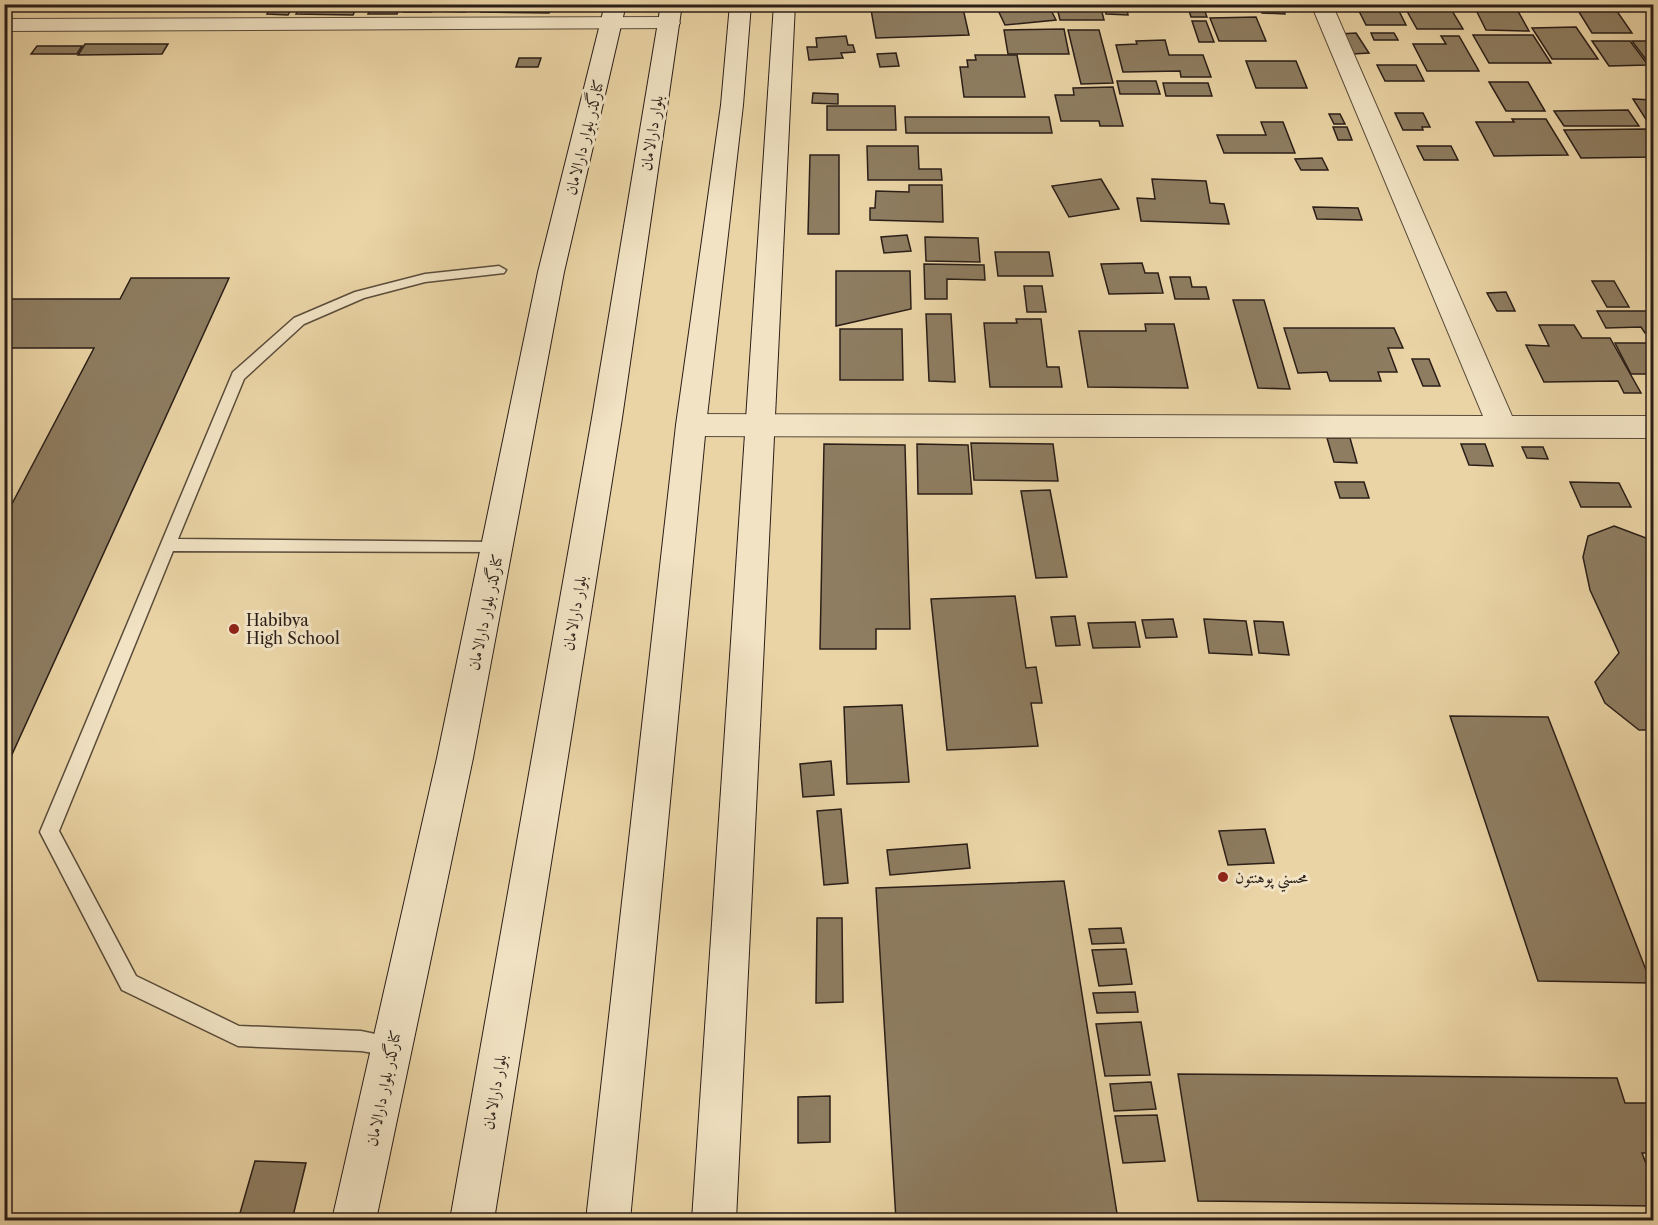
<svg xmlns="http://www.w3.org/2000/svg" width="1658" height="1225" font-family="'Libre Caslon Text',Amiri,serif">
  <rect width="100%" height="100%" fill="#ead4a5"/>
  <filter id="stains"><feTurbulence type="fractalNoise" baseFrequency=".00333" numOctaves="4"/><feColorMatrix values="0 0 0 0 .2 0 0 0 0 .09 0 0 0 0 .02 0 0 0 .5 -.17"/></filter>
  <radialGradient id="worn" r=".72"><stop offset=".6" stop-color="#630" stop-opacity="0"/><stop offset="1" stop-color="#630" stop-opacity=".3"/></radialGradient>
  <g fill="#8e7d61" stroke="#2a1e18" stroke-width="1.5">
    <polygon points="272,4 294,4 288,15 267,14"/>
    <polygon points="301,4 358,4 353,15 296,14"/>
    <polygon points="373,4 401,4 397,14 368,14"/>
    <polygon points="408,4 434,4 431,12 404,12"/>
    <polygon points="439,4 468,4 465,12 437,11"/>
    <polygon points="484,4 552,4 549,13 481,12"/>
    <polygon points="559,4 592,4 591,10 558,9"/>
    <polygon points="870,4 962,4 969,35 876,38"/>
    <polygon points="1004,4 1048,4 1056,20 1005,25 997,8 1005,7"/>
    <polygon points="1056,4 1100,4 1104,20 1060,20"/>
    <polygon points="1104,4 1126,4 1128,15 1106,14"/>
    <polygon points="1187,4 1202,4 1207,17 1191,17"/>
    <polygon points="1271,4 1282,4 1285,14 1262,13 1260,7 1272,7"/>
    <polygon points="1403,4 1448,4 1463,29 1417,29"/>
    <polygon points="1473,4 1514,4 1529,31 1486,30"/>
    <polygon points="1574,4 1612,4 1632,33 1592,33"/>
    <polygon points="1356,5 1396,5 1406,25 1366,25"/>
    <polygon points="1256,17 1266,41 1219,41 1210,18"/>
    <polygon points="1192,21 1206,21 1214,42 1199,42"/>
    <polygon points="1576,27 1598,59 1552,59 1532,28"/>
    <polygon points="1064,29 1069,54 1008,54 1004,30"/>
    <polygon points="1068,30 1099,30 1113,83 1081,84"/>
    <polygon points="1356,33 1369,53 1352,54 1339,34"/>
    <polygon points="1371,33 1394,33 1398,40 1374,40"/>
    <polygon points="1473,35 1533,35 1551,63 1489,63"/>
    <polygon points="846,36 848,45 853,45 855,52 841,53 843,58 809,60 807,47 817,47 816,38"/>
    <polygon points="1441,36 1459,36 1479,71 1427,71 1413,44 1446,44"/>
    <polygon points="1165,40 1169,55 1203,55 1211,77 1181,77 1180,71 1123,72 1116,45 1137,44 1136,41"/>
    <polygon points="1592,41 1630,41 1648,65 1609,66"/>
    <polygon points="1632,41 1654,41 1654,65 1650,65"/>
    <polygon points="85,44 168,44 162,54 78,55"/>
    <polygon points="37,46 82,46 77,54 31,54"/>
    <polygon points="896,53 899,66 880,67 877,54"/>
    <polygon points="975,55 1017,55 1025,97 964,97 960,67 968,67 967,60 976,60"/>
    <polygon points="519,58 541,58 538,67 516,67"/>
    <polygon points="1246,61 1296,61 1307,88 1256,88"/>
    <polygon points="1377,65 1416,65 1424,81 1385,81"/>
    <polygon points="1117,81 1156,81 1160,94 1120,94"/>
    <polygon points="1489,82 1528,82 1545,111 1506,111"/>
    <polygon points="1163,83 1208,83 1212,96 1166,96"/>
    <polygon points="1113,87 1123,126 1100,126 1099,121 1061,121 1055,95 1074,95 1073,88"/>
    <polygon points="813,93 838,94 838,104 812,103"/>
    <polygon points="1633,99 1654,100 1654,132"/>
    <polygon points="827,106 895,106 896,130 827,130"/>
    <polygon points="1628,110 1639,126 1564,126 1554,111"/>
    <polygon points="1395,113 1423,113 1430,127 1422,127 1423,130 1403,130"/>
    <polygon points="1329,114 1340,114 1345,124 1334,124"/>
    <polygon points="905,117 1049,117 1052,133 906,133"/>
    <polygon points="1512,119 1546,119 1568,155 1494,156 1476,122 1514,122"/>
    <polygon points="1261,122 1283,122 1295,153 1224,153 1217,135 1266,135"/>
    <polygon points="1333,127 1347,127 1352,140 1338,140"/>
    <polygon points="1646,129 1654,140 1654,157 1581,158 1564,130"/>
    <polygon points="867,146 918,146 919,169 941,169 942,180 868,180"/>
    <polygon points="1417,146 1451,146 1458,160 1424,160"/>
    <polygon points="810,155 839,155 839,234 808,234"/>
    <polygon points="1322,158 1328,170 1301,170 1295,159"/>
    <polygon points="1101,179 1119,209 1069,217 1052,186"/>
    <polygon points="1152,179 1206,181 1210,203 1224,204 1229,224 1141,221 1137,198 1155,199"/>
    <polygon points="909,185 942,185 943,222 870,220 870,208 875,208 876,191 909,192"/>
    <polygon points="1313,207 1358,208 1362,220 1317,219"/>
    <polygon points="907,235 911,251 884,253 881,237"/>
    <polygon points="925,237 978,238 980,262 926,261"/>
    <polygon points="995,252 1049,252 1053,276 998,276"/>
    <polygon points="1142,263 1145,273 1158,273 1163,293 1109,294 1101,264"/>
    <polygon points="924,264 984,265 985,280 947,279 947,299 925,299"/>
    <polygon points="836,271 910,271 911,309 836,326"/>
    <polygon points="1170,277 1190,277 1192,287 1206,287 1209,299 1175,299"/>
    <polygon points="131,278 229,278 4,772 4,519 94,348 4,348 4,299 120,299"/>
    <polygon points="1592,281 1614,281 1629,307 1607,307"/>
    <polygon points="1024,286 1042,286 1046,312 1027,312"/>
    <polygon points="1506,292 1515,311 1497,311 1487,293"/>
    <polygon points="1233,300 1264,300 1290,389 1258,388"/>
    <polygon points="1597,311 1653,311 1654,333 1645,333 1641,327 1606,328"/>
    <polygon points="926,314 951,314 955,382 929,381"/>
    <polygon points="1016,319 1041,319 1047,367 1059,367 1062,387 990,387 984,323 1017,323"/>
    <polygon points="1145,324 1174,324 1188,388 1088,387 1079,331 1146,331"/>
    <polygon points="1539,325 1574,325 1582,338 1610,338 1641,393 1624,393 1618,381 1544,382 1526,345 1549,346"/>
    <polygon points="1284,328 1394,328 1403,348 1388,348 1397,372 1378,372 1381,381 1330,381 1327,372 1298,373"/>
    <polygon points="840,329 902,329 903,380 840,380"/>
    <polygon points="1615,343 1654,343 1654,374 1631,374"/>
    <polygon points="1412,359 1429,359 1440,386 1423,386"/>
    <polygon points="1327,438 1350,438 1357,463 1334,462"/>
    <polygon points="971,443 1053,444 1058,481 974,480"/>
    <polygon points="824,444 905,445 910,629 876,629 876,649 820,649"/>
    <polygon points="917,444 968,445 972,494 918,494"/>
    <polygon points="1461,444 1485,444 1493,466 1469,465"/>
    <polygon points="1522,447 1543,447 1548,459 1527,458"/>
    <polygon points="1335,482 1364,482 1369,498 1340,498"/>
    <polygon points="1570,482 1619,483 1631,507 1581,507"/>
    <polygon points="1050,490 1067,577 1036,578 1021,491"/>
    <polygon points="1614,526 1654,541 1654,730 1639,730 1605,703 1595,682 1619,653 1590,590 1583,557 1588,536"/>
    <polygon points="1015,596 1026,668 1036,667 1042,703 1031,703 1038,746 947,750 931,599"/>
    <polygon points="1075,616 1080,645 1056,646 1051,617"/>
    <polygon points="1173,619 1177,637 1146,638 1142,620"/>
    <polygon points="1204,619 1246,621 1252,655 1209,653"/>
    <polygon points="1254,621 1283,622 1289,655 1259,653"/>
    <polygon points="1135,622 1140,647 1093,648 1088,623"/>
    <polygon points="902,705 909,782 847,784 844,707"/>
    <polygon points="1450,716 1548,717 1651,983 1538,981"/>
    <polygon points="831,761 834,795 803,797 800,764"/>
    <polygon points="841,809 848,883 824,885 817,811"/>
    <polygon points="1265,829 1274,863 1228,865 1219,831"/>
    <polygon points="967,844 970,868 890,875 887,850"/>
    <polygon points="1064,881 1118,1220 896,1220 876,888"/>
    <polygon points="817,918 842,918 843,1002 816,1003"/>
    <polygon points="1121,928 1124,943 1092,944 1089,929"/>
    <polygon points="1126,949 1132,984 1099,986 1092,950"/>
    <polygon points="1135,992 1138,1012 1097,1013 1093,993"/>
    <polygon points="1141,1022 1150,1075 1105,1076 1096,1024"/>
    <polygon points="1178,1074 1617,1078 1625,1103 1646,1103 1654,1124 1654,1153 1642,1153 1654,1184 1654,1206 1198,1201"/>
    <polygon points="1151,1082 1156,1109 1114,1111 1110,1084"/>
    <polygon points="830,1096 830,1142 798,1143 798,1097"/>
    <polygon points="1157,1115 1165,1161 1123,1163 1115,1116"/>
    <polygon points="255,1161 306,1163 292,1220 238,1220"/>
  </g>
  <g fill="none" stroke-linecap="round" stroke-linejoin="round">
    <g stroke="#5a4c3b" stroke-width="3">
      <polygon id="lane" points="499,266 506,270 504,273 425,282 364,298 304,324 244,379 178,539 498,542 504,544 506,548 504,552 173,551 59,831 136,976 239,1026 361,1031 399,1039 402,1046 399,1053 392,1056 361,1051 238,1046 122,990 40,832 233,372 294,318 355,292 425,274"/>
    </g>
    <g stroke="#5a4c3b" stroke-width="2">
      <g id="street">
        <polygon points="1311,4 1332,4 1512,416 1654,416 1654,438 691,436 681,433 676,425 681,417 691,414 1483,416"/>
        <polygon points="669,17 677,18 680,23 677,28 4,31 4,19"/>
      </g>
    </g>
    <g stroke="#2a1e18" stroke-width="2">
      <g id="secondary">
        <polygon points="605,4 626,4 564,272 473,758 376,1220 332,1220 437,758 538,272"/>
        <polygon points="661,4 682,4 622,418 494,1220 450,1220 592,418"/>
        <polygon points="730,4 751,4 743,105 706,425 630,1220 586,1220 676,425 721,105"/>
        <polygon points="774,4 795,4 736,1220 692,1220"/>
      </g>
    </g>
    <use href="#lane" fill="#f1e3c4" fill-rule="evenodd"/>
    <use href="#street" fill="#f1e3c4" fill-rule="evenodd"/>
    <use href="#secondary" fill="#f1e3c4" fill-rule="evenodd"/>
  </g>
  <g fill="#8f2418" stroke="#f1e3c4" stroke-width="2">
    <circle cx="234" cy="629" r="6"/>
    <circle cx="1223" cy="877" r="6"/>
  </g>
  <g text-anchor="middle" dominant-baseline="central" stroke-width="6" stroke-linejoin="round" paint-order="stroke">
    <g font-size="16" fill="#2a1e18" stroke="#f1e3c4">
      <text transform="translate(651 133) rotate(-81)">بلوار دارالامان</text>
      <text transform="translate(584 137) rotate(-76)">کنارگذر بلوار دارالامان</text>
      <text transform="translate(485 612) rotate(-78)">کنارگذر بلوار دارالامان</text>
      <text transform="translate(574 613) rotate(-80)">بلوار دارالامان</text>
      <text transform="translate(383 1088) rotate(-78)">کنارگذر بلوار دارالامان</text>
      <text transform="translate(494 1092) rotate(-80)">بلوار دارالامان</text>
    </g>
    <g font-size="16" fill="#2a1e18" stroke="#f1e3c4" text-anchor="start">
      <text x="246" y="620">Habibya<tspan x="246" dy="18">High School</tspan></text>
      <text x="1235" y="877">محسني پوهنتون</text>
    </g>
  </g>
  <rect width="1658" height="1225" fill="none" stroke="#ead4a5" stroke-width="24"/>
  <rect x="6" y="6" width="1646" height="1213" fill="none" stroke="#2a1e18" stroke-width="3"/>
  <rect x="12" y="12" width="1634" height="1201" fill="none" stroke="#2a1e18" stroke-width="1.5"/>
  <rect width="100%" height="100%" filter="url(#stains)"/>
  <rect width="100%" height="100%" fill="url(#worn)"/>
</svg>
